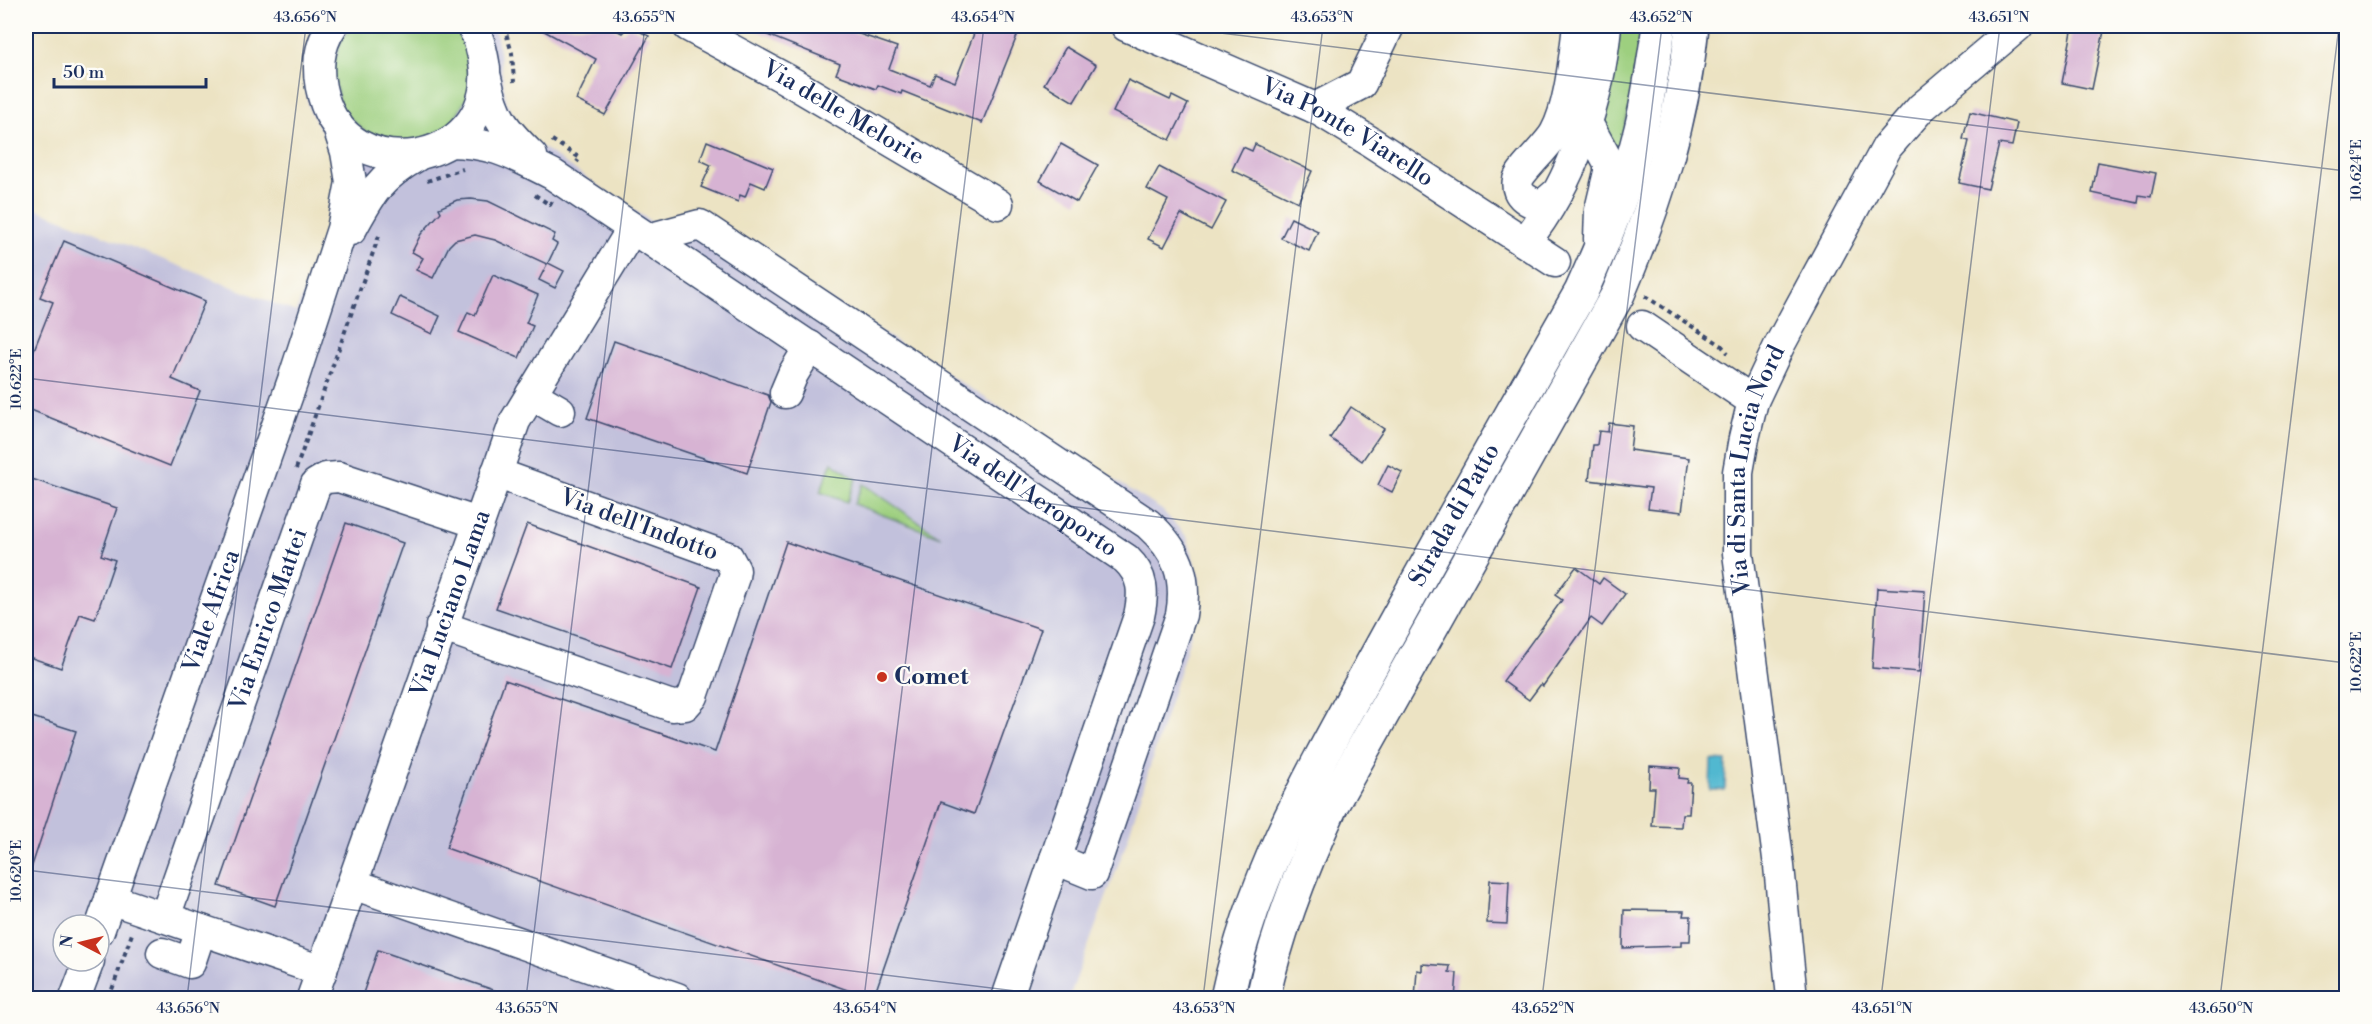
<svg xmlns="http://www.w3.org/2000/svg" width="2372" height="1024" font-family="'Libre Bodoni',serif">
  <rect width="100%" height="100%" fill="#fdfcf7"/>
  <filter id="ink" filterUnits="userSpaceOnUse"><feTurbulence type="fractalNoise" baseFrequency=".0167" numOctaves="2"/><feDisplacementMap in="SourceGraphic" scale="12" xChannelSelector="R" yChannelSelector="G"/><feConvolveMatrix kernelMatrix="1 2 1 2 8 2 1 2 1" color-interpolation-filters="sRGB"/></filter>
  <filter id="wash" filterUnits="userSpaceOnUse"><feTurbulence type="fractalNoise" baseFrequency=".008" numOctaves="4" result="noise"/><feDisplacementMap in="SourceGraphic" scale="24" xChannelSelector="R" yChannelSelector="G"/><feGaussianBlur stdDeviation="1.35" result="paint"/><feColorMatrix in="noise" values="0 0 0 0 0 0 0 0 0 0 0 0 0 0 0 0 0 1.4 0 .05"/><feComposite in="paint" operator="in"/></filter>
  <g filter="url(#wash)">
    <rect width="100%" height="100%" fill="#ece3c3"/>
    <path fill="#c2c1dc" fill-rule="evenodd" d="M316 26H491L497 37 506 102 527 137 659 227 697 215 1162 510 1187 537 1200 581 1190 637 1126 844 1069 998H26V205L296 312 339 196 333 151 309 109 304 83 303 57ZM63 925H99V961H63Z"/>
    <g fill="#9dcf7f" stroke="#5c7f6e" stroke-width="1.5">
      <polygon points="352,26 453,26 463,39 471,59 471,91 450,126 413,144 372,138 341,110 332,69 341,40"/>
      <polygon points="1616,26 1645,26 1638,71 1618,154 1597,123"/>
      <polygon points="832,462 856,479 847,502 820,492"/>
      <polygon points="863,484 941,537 854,504"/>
    </g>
    <polygon fill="#51b8d0" stroke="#367497" stroke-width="1.5" points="1711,760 1726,761 1725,790 1710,790"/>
    <g id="blocks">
      <g fill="#d7b3d3">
        <polygon points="535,26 609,26 622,33 629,26 649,36 605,115 576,100 596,59"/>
        <polygon points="745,26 836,26 897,47 889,69 930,85 935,74 955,82 977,26 1021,26 982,123 902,91 901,94 878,85 876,89 836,74 840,64"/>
        <polygon points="2073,26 2105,26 2092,89 2062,83"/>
        <polygon points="1066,47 1096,65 1074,102 1044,84"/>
        <polygon points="1128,80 1170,100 1172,96 1188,104 1170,140 1113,112"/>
        <polygon points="1970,112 2017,123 2012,146 1999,144 1988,189 1959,183 1969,141 1963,139"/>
        <polygon points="707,141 773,168 765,188 751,182 745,197 740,195 738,202 701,187 711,165 700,160"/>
        <polygon points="1061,144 1098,165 1077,202 1040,181"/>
        <polygon points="1255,144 1312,171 1298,202 1232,170 1243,147 1252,151"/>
        <polygon points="2098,162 2156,173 2151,197 2139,195 2138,203 2092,193"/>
        <polygon points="1159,167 1226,202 1211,230 1181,214 1164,247 1148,239 1168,200 1147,189"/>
        <polygon points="457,200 471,199 488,201 555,234 552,241 557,244 548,263 564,271 555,288 539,280 547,264 495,240 475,235 455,240 449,246 433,278 416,270 423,258 412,252 421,234 441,212 439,208"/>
        <polygon points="1291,218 1318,231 1309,251 1281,238"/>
        <polygon points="64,241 205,301 172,379 200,391 170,466 26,408 26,370 53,302 40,297"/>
        <polygon points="493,275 538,295 526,323 533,326 519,358 459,332 468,312 475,315"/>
        <polygon points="400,297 440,316 432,334 392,315"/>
        <polygon points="614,341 768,395 771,402 747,473 587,418"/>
        <polygon points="1351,407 1384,429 1362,461 1330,438"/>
        <polygon points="1609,423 1633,426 1630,450 1689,458 1682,512 1648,508 1651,488 1589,480 1593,445 1597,445 1599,431 1608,432"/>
        <polygon points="1388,465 1402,472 1392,492 1378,485"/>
        <polygon points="26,477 117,508 101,555 115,560 95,619 80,614 61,668 26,656"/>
        <polygon points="346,523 403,543 275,906 219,886"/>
        <polygon points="527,524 701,587 672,669 496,608"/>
        <polygon points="786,542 1041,629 974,814 941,802 873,999 446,848 505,680 715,752"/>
        <polygon points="1576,567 1599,584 1603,578 1625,594 1602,626 1591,618 1543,686 1541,684 1529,700 1503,681 1562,600 1555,595"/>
        <polygon points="1877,588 1925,591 1919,672 1872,668"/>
        <polygon points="26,715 76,731 29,875 26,875"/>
        <polygon points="1650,766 1680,768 1679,778 1688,779 1687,783 1691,783 1689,814 1682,814 1681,827 1652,826 1655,788 1649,788"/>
        <polygon points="1490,880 1509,881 1507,924 1487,923"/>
        <polygon points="1624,910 1684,911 1683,916 1691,916 1690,941 1681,941 1681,946 1623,948"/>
        <polygon points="378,950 511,996 510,999 361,999"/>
        <polygon points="1422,964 1450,966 1449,972 1457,973 1455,999 1415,999 1417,970 1422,971"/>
      </g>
    </g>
  </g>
  <g filter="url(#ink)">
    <use href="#blocks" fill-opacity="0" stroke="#3a4a6d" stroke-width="1.5"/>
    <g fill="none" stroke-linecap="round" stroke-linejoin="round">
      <g stroke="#3a4a6d" stroke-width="33">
        <g id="minor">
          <path d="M332 26C318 47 316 71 323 96 349 190 492 167 485 69 483 54 480 39 472 26"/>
          <path id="s1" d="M688 26 786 79 998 204"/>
          <path id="s2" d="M1126 26 1315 108 1371 142 1555 262"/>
          <path d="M486 78C495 118 503 128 532 156"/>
          <polyline points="1315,108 1361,84 1389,26"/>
          <polyline points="1587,123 1609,163 1609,172 1600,210 1599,239"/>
          <path id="s3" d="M449 142C496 143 511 154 552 174L1126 559C1144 576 1144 593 1139 616L1007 998"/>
          <path d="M1558 192 1544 204C1531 205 1514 195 1518 180 1521 170 1547 147 1555 133 1570 106 1574 57 1578 26"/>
          <path d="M351 230C371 193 379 178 417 156"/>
          <path d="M648 239 700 225 1148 524C1177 550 1188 576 1181 615L1092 874 1055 859"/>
          <path d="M1525 242C1573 182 1599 103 1606 26"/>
          <polyline points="1642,326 1753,401"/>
          <polyline points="785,393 793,374 810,346"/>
          <polyline points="531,394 560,411"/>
          <polyline points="441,626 672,706 685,705 693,696 734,577 735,570 728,557 496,473"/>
          <polyline points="353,884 677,998"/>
          <polyline points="110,899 322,971"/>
          <path id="s4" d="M165 917 316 484 326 478 339 477 478 523"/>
          <path id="s5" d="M99 931 293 380 342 229 351 182 346 152 337 124"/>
          <polyline points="162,953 190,963 201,930"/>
          <polyline points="75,998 89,961"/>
          <path id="s6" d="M312 998 515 421 632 229"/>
          <path id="s7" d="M1792 998 1779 866 1738 553V472L1744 438 1753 401 1779 346 1887 147 1921 108 2018 26"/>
        </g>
      </g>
      <g stroke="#3a4a6d" stroke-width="36">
        <g id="major">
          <path id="s8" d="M1227 998C1254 871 1315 768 1377 655 1443 534 1512 413 1581 292 1605 239 1627 186 1641 129 1649 95 1654 60 1659 26"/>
          <path d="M1263 998C1277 931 1302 868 1331 806L1618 294C1655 207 1683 120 1692 26"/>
        </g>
      </g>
      <g stroke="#3a4a6d" stroke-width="4" stroke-dasharray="4.5 4.5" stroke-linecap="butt">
        <polyline points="504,26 512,53 514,82"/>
        <polyline points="552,140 580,158 577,162"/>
        <polyline points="427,181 463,169"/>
        <polyline points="535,195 550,205 552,201"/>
        <polyline points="1645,296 1721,345 1728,353"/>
        <polyline points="296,469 380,233"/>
        <polyline points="109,998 133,931"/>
      </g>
      <use href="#minor" stroke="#fff" stroke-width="30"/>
      <use href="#major" stroke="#fff" stroke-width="33"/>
    </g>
  </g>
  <path fill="none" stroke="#1b2f5e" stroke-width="1.5" stroke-opacity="0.45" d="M1163 26 2346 171M26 378 2346 663M26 870 1073 998M187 998 306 26M526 998 645 26M864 998 984 26M1203 998 1323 26M1542 998 1662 26M1881 998 2000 26M2220 998 2339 26"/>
  <circle fill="#c8321e" stroke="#fdfcf7" stroke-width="2" cx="882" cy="677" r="6"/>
  <g text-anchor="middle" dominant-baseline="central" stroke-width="4.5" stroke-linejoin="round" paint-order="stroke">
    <g font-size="24" fill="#1b2f5e" stroke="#fdfcf7">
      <text stroke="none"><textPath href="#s1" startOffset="178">Via delle Melorie</textPath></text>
      <text stroke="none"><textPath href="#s2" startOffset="246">Via Ponte Viarello</textPath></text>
      <text stroke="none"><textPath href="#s7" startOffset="534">Via di Santa Lucia Nord</textPath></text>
      <text stroke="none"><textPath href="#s3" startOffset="688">Via dell'Aeroporto</textPath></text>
      <text stroke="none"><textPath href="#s8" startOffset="536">Strada di Patto</textPath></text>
      <text transform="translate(639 525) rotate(20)">Via dell'Indotto</text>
      <text stroke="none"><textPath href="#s6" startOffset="418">Via Luciano Lama</textPath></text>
      <text stroke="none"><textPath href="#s5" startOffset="339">Viale Africa</textPath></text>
      <text stroke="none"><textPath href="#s4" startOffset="315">Via Enrico Mattei</textPath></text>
    </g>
    <g font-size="24" font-weight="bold" fill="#1b2f5e" stroke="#fdfcf7" text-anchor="start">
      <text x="894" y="677">Comet</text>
    </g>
  </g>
  <rect width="2372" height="1024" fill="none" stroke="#fdfcf7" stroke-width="66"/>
  <g transform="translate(81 943) rotate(277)"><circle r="28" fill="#fdfcf7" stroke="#a3aaba" stroke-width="1.5"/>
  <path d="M0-4.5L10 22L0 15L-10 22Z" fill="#c8321e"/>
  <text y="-9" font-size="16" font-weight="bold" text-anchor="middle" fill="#1b2f5e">N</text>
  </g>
  <path d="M54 78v9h152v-9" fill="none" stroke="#1b2f5e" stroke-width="3"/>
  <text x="63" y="78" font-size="18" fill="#1b2f5e" stroke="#fdfcf7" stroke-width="4.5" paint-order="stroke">50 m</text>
  <rect x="33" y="33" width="2306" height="958" fill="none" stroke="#1b2f5e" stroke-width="2"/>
  <g font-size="15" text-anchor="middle" fill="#1b2f5e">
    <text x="305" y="22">43.656°N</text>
    <text x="644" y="22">43.655°N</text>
    <text x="983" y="22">43.654°N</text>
    <text x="1322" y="22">43.653°N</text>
    <text x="1661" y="22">43.652°N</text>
    <text x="1999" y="22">43.651°N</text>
    <text transform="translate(2356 170) rotate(-90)" y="5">10.624°E</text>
    <text transform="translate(16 379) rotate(-90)" y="5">10.622°E</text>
    <text transform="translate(2356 662) rotate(-90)" y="5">10.622°E</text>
    <text transform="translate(16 871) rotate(-90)" y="5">10.620°E</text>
    <text x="188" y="1013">43.656°N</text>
    <text x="527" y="1013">43.655°N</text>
    <text x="865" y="1013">43.654°N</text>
    <text x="1204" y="1013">43.653°N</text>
    <text x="1543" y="1013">43.652°N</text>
    <text x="1882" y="1013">43.651°N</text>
    <text x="2221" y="1013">43.650°N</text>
  </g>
</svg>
